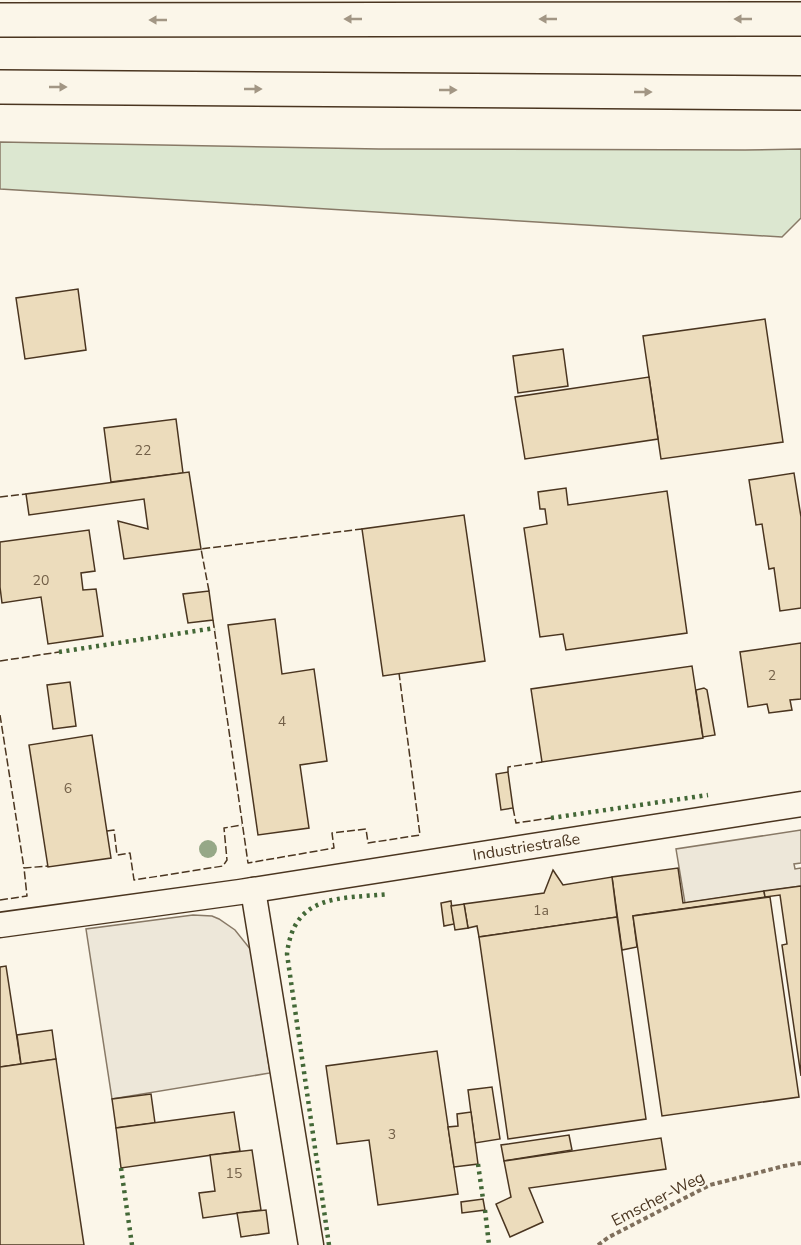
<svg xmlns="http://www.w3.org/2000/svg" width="801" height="1245" font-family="'Nunito Sans',sans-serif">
  <rect width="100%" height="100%" fill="#fbf6e9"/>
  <polygon fill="#dce7d0" stroke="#887966" stroke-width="1.5" points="0,142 379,149 745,150 801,149 801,218 782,237 0,189"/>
  <g fill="#ede7d9" stroke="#887966" stroke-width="1.5">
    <polygon points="801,830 801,863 794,864 795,869 801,868 801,886 685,903 676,849"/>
    <polygon points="193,915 212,916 219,919 235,930 251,950 253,957 270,1073 112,1099 86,929"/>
  </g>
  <g fill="#ecdcbc" stroke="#4a3520" stroke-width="1.5">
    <polygon points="78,289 86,350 25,359 16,298"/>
    <polygon points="765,319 783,442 661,459 643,336"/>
    <polygon points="563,349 568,386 518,393 513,356"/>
    <polygon points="649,377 658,439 525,459 515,397"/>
    <polygon points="176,419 183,473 111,482 104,428"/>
    <polygon points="189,472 201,549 124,559 118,521 148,529 144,499 29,515 26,494"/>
    <polygon points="794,473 801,517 801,608 780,611 774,568 769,569 762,524 756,525 749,480"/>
    <polygon points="566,488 568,505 667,491 687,633 566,650 563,634 540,637 524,528 547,524 545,509 540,509 538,492"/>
    <polygon points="464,515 485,661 383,676 362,529"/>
    <polygon points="89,530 95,571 81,573 83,590 96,589 103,636 48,644 41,597 2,603 0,587 0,542"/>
    <polygon points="209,591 213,620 188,623 183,594"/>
    <polygon points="275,619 282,674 314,669 327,761 300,765 309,828 258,835 228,625"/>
    <polygon points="801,643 801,699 790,700 792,710 769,713 767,704 748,707 740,652"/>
    <polygon points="692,666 703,738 542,762 531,689"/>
    <polygon points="70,682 76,726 53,729 47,685"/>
    <polygon points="704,688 707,690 715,735 703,737 696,690"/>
    <polygon points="92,735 111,858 48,867 29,745"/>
    <polygon points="508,772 513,808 501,810 496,774"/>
    <polygon points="678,868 683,903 764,891 765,897 633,916 637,947 622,950 612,877"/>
    <polygon points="553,870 563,885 612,877 617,917 479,937 477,926 468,928 464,904 544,893"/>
    <polygon points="801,886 801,1076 782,945 787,944 780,895 765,897 764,891"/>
    <polygon points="770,897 799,1097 662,1116 633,916"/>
    <polygon points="451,901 454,924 444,926 441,903"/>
    <polygon points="464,904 468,928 455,930 451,906"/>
    <polygon points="617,917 646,1119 508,1139 479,937"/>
    <polygon points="6,966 21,1064 0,1067 0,967"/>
    <polygon points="52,1030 56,1059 21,1064 17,1035"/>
    <polygon points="437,1051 458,1194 378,1205 369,1140 337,1144 326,1066"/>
    <polygon points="56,1059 84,1245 0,1245 0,1067"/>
    <polygon points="492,1087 500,1139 475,1143 468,1090"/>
    <polygon points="151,1094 155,1123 116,1128 112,1099"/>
    <polygon points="234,1112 240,1151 121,1168 116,1128"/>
    <polygon points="471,1112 478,1164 454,1167 448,1127 458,1126 457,1114"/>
    <polygon points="569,1135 572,1150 504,1161 501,1145"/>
    <polygon points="661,1138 666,1169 529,1188 543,1222 510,1237 496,1204 511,1197 504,1161"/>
    <polygon points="252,1150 261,1210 203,1218 199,1193 215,1191 210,1155"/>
    <polygon points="483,1199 485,1210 462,1213 461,1202"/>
    <polygon points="266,1210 269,1233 241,1237 237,1213"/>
  </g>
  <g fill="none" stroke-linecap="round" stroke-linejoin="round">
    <g stroke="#4a3520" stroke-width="27">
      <g id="street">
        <polyline points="253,890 311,1245"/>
        <path id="s1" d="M0 925 240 892 801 804"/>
      </g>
    </g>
    <g stroke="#4a3520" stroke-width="36">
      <g id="highway">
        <polyline points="0,20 801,19"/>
        <polyline points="0,87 801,93"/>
      </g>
    </g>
    <polyline stroke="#7f6f5c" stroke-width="4" stroke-dasharray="4.5 3" stroke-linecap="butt" points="598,1245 609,1237 710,1185 784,1166 801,1163"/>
    <use href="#street" stroke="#fbf6e9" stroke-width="24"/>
    <use href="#highway" stroke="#fbf6e9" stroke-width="33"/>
    <g stroke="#436837" stroke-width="4.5" stroke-dasharray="3 4.5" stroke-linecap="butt">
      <polyline points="59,652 215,628"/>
      <polyline points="551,818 708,795"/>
      <polyline points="478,1164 483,1199"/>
      <polyline points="121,1168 132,1245"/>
      <polyline points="485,1210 489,1245"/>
      <path d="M329 1245 287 954C294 893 340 899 389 894"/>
    </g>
    <g stroke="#4a3520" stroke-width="1.5" stroke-dasharray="8 3" stroke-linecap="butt">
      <polyline points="0,497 26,494"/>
      <polyline points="209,591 201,549 362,529"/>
      <polyline points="213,620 248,863 334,848 332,833 366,829 368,843 420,835 399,673"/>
      <polyline points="0,661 59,652"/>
      <polyline points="0,715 24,868"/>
      <polyline points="508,772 508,767 542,762"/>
      <polyline points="513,808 516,823 551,818"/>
      <polyline points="107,831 114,830 117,855 130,853 134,880 223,866 227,860 224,828 242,825"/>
      <polyline points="0,900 27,896 24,868 48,866"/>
    </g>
  </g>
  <circle fill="#96a887" cx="208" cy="849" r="9"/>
  <defs><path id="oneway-solid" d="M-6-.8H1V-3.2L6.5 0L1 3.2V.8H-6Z" transform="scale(1.5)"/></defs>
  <g fill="#a29684">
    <use href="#oneway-solid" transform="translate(353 19) rotate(180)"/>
    <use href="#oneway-solid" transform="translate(548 19) rotate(180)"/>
    <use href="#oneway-solid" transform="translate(743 19) rotate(180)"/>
    <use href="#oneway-solid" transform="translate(158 20) rotate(180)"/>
    <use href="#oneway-solid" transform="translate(58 87)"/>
    <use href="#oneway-solid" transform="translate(253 89)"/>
    <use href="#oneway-solid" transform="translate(448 90)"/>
    <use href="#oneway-solid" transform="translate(643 92)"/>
  </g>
  <g text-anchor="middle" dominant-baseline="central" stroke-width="4.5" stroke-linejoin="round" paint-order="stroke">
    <g font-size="14" fill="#725f47">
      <text x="143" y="450">22</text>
      <text x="41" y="580">20</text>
      <text x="772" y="675">2</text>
      <text x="282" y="721">4</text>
      <text x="68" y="788">6</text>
      <text x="541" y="910">1a</text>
      <text x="392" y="1134">3</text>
      <text x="234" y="1173">15</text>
    </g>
    <g font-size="16" fill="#4a3520" stroke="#fbf6e9">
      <text stroke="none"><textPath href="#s1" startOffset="532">Industriestraße</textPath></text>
      <text transform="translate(658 1199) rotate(-27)">Emscher-Weg</text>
    </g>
  </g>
</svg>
